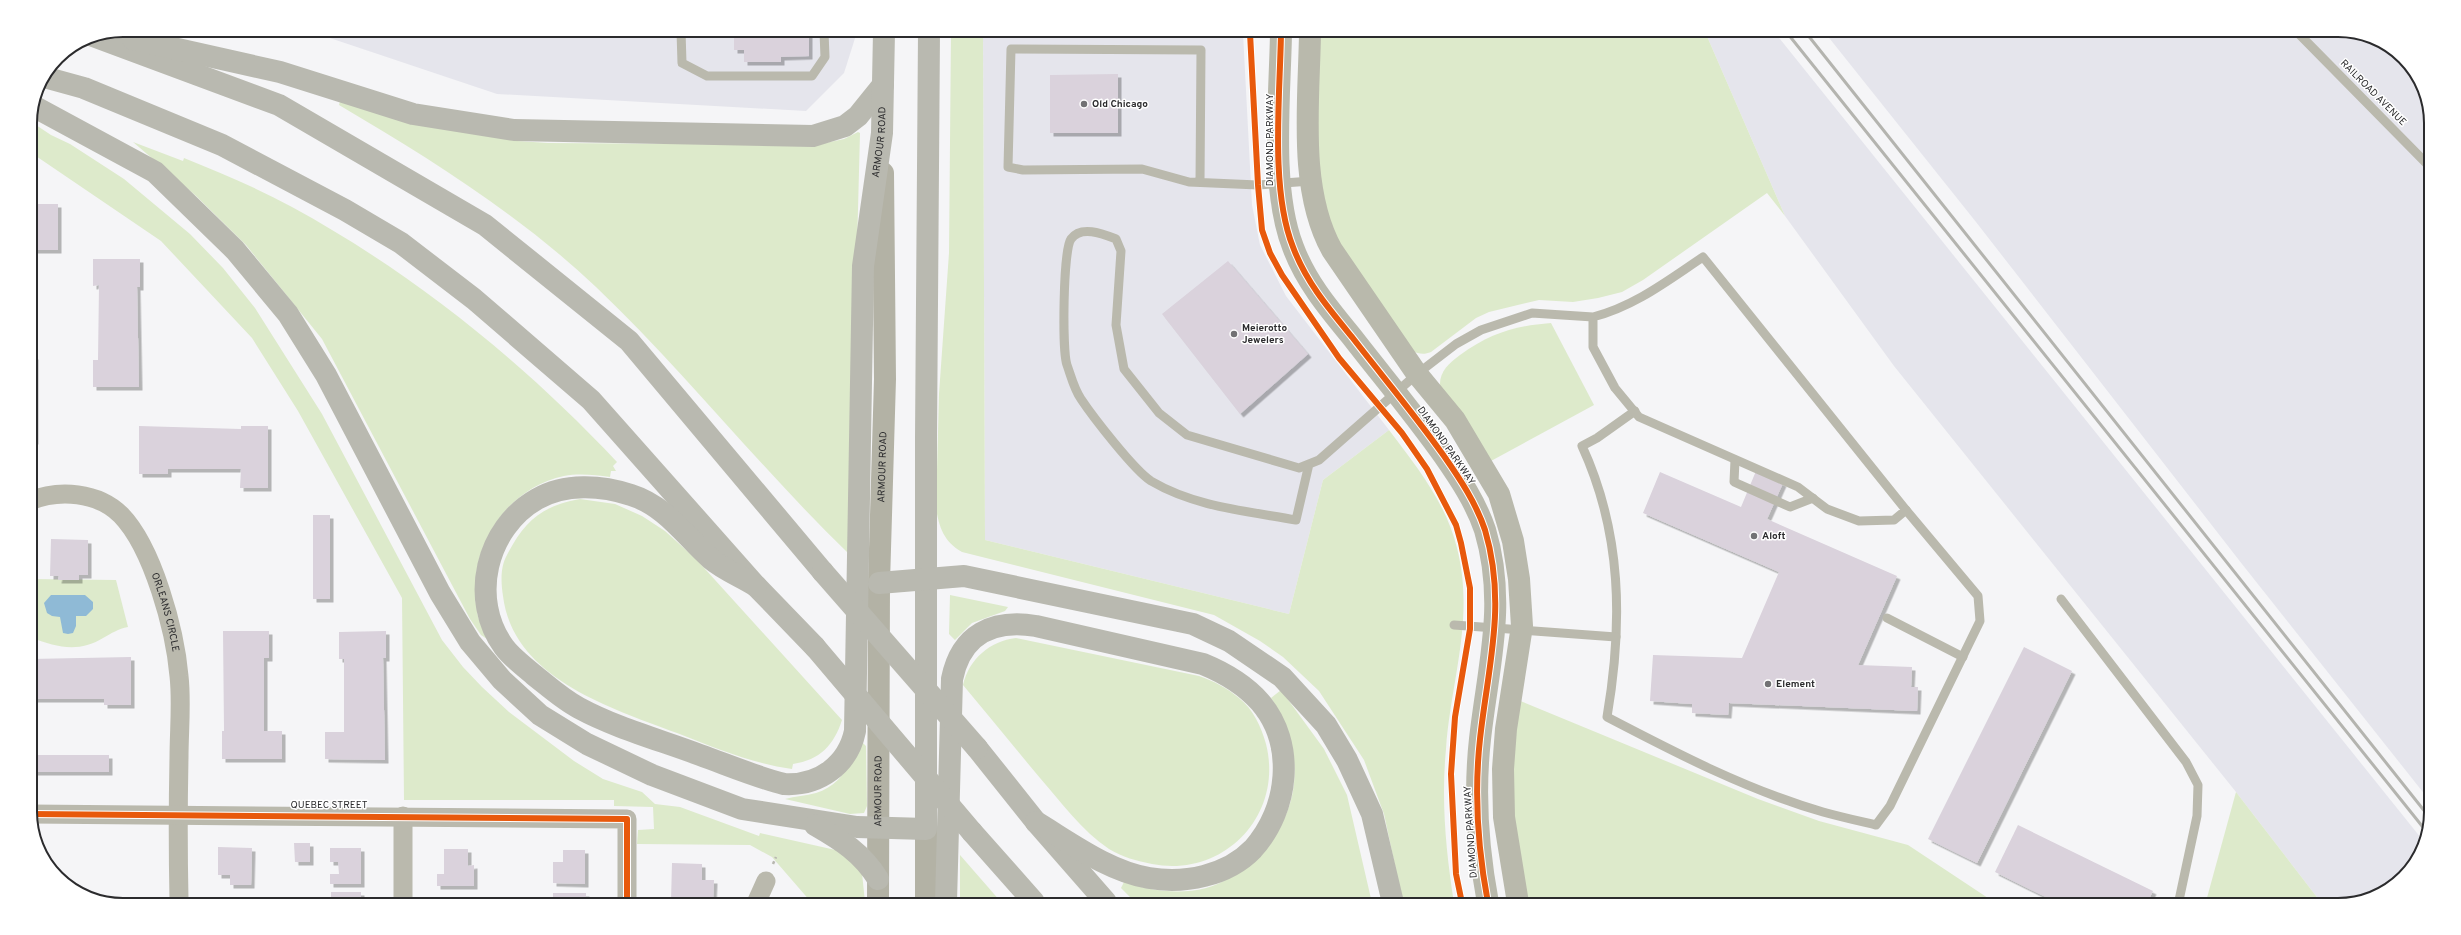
<svg xmlns="http://www.w3.org/2000/svg" width="2461" height="935" font-family="Overpass,sans-serif">
  <defs>
    <filter id="shadow"><feDropShadow dx="3.5" dy="3.5" stdDeviation="0" flood-color="#0004"/></filter>
  </defs>
  <rect width="100%" height="100%" fill="#f5f5f7"/>
  <g fill="#e5e5ec">
    <polygon points="306,30 857,32 844,73 806,111 497,94"/>
    <polygon points="983,32 1243,33 1252,205 1260,245 1286,296 1389,430 1323,480 1289,614 985,540"/>
    <polygon points="1706,34 1776,34 2425,843 2390,889 2338,905 2323,905 2236,792 1894,366 1785,216"/>
    <polygon points="1826,34 2368,35 2412,66 2431,117 2426,796 2242,564 1976,222"/>
  </g>
  <g fill="#ddeacb">
    <path d="M951 32H983L985 540 1289 614 1323 480 1389 430C1417 467 1446 503 1457 548 1475 619 1451 679 1446 749 1441 801 1446 852 1454 903H1403L1384 814 1364 760 1319 691 1283 657 1260 641 1214 615 962 552C944 542 939 527 936 508L939 394 949 253Z"/>
    <path d="M1313 33 1706 34 1785 216 1767 193 1643 280 1622 292 1598 298 1573 302 1539 300 1489 312 1476 318 1431 352C1424 355 1419 354 1412 351L1321 222Z"/>
    <path d="M340 101 518 141 548 143 816 145 844 139 858 132 860 133 849 554C761 469 685 372 596 287 520 215 429 158 339 105Z"/>
    <polygon points="30,121 51,135 70,144 124,179 190,234 223,268 255,308 322,414 442,640 463,667 482,687 509,712 574,761 603,779 642,792 655,804 680,807 759,836 760,833 840,851 862,873 865,902 811,902 772,857 750,845 637,844 638,830 654,829 653,807 614,806 614,800 404,800 402,598 298,411 252,338 161,241 30,152"/>
    <path d="M133 142 183 161 184 158C221 173 257 188 292 207 413 273 523 362 617 462L613 466 616 471H611L610 477C595 475 579 473 564 476 504 489 466 551 477 611 478 621 484 630 487 639L481 635 470 619 322 339 246 245 195 195Z"/>
    <path d="M1551 323 1594 405 1491 461 1440 386C1439 372 1449 363 1460 355 1491 333 1514 326 1551 323Z"/>
    <path d="M580 499 615 504 642 516 665 531 696 559 842 720C834 745 820 760 793 764L792 769C751 763 715 748 677 733 611 708 513 678 503 596 501 583 500 567 507 555 525 520 542 506 580 499Z"/>
    <path d="M30 579 116 580 128 627C118 629 112 633 103 638 79 653 56 647 32 638Z"/>
    <polygon points="950,595 1008,607 1005,611 972,623 955,640 949,634"/>
    <path d="M1016 638 1199 676C1214 681 1227 688 1239 698 1253 709 1261 726 1266 744 1284 815 1224 878 1152 864 1137 861 1122 857 1109 849 1081 830 1062 803 1040 778 1014 747 989 716 963 685 969 659 990 641 1016 638Z"/>
    <path d="M1281 690 1324 749 1347 795 1372 903 1135 902 1121 888 1124 882C1156 893 1200 898 1230 877 1240 870 1249 857 1257 848 1265 840 1279 830 1284 819 1303 780 1295 732 1271 698Z"/>
    <polygon points="1518,700 1758,799 1819,821 1908,845 1991,900 1990,904 1521,903 1509,811"/>
    <path d="M860 740 866 746 867 806 864 813 850 814 785 799C795 796 806 796 816 793 842 785 851 763 860 740Z"/>
    <polygon points="2236,792 2323,905 2205,905"/>
    <polygon points="960,855 1001,902 960,902"/>
  </g>
  <polygon fill="#8fbad6" points="51,595 85,595 93,602 93,609 86,616 76,616 76,626 73,633 68,634 63,633 60,617 52,616 47,613 44,603"/>
  <g fill="#dad2dc" filter="url(#shadow)">
    <polygon points="745,31 809,32 809,56 781,57 781,62 744,62 744,50 734,50 734,33 745,33"/>
    <polygon points="1118,74 1118,133 1050,133 1050,75"/>
    <rect x="31" y="204" width="27" height="46"/>
    <polygon points="93,259 140,259 140,287 137,287 139,387 93,387 93,360 98,360 99,285 93,286"/>
    <polygon points="1228,261 1308,354 1240,414 1162,314"/>
    <rect x="30" y="356" width="5" height="85"/>
    <polygon points="139,426 241,429 241,426 268,426 268,488 240,488 241,469 168,469 168,474 139,474"/>
    <polygon points="1756,471 1783,483 1767,519 1897,576 1858,665 1912,667 1911,687 1918,687 1917,711 1729,703 1728,715 1692,713 1692,704 1650,701 1653,655 1742,658 1779,572 1643,513 1660,472 1741,507"/>
    <rect x="313" y="515" width="17" height="84"/>
    <polygon points="51,539 88,540 88,575 79,575 79,580 58,580 59,576 50,576"/>
    <polygon points="223,631 269,631 269,658 264,658 264,731 282,731 282,759 222,759 222,731 224,731"/>
    <polygon points="386,631 386,658 383,658 385,760 325,759 325,732 344,732 344,659 339,659 339,632"/>
    <polygon points="2024,647 2072,671 1977,863 1928,839"/>
    <polygon points="131,657 131,705 104,705 104,699 30,699 30,659"/>
    <rect x="30" y="755" width="79" height="17"/>
    <polygon points="2018,825 2153,891 2146,905 2060,904 1995,872"/>
    <polygon points="294,843 310,843 310,862 295,862"/>
    <polygon points="218,847 252,848 251,885 230,885 230,875 218,875"/>
    <polygon points="330,848 361,848 361,884 330,884 330,874 339,874 338,862 330,862"/>
    <polygon points="444,849 468,849 468,866 474,865 474,886 437,886 437,874 444,874"/>
    <polygon points="563,850 585,850 585,884 553,883 553,862 563,862"/>
    <polygon points="672,863 702,864 702,880 714,880 713,901 671,901"/>
    <rect x="331" y="892" width="30" height="9"/>
    <rect x="553" y="893" width="33" height="8"/>
    <rect x="220" y="897" width="28" height="3"/>
    <rect x="443" y="899" width="21" height="2"/>
  </g>
  <g fill="none" stroke-linecap="round" stroke-linejoin="round">
    <polyline stroke="#b8b7b0" stroke-width="2.5" stroke-dasharray="3 3" stroke-linecap="butt" points="773,864 776,857"/>
    <g stroke="#bab9ad" stroke-width="9">
      <polyline points="681,31 682,63 707,76 812,76 825,57 824,32"/>
      <polyline points="2300,35 2430,167"/>
      <polyline points="1200,182 1201,50 1011,49 1008,167 1023,170 1142,169 1189,182 1258,185 1311,181"/>
      <path d="M1635 411 1597 438 1582 446C1622 533 1623 623 1607 717 1676 753 1747 790 1823 812 1841 817 1859 821 1876 825L1890 806 1980 621 1978 596 1906 510"/>
      <polyline points="1735,460 1734,482 1790,507 1813,498"/>
      <path d="M1309 464 1296 520C1247 511 1195 507 1151 481 1134 470 1093 417 1081 399 1074 389 1071 376 1067 365 1062 351 1063 250 1071 239 1081 225 1103 234 1116 239L1121 251 1116 325 1124 369 1159 413 1187 435 1299 468 1319 460 1417 374 1456 344 1481 330 1532 313 1593 317V347L1615 388 1639 417 1798 487 1827 509 1859 521 1894 520 1906 510 1703 257C1667 281 1635 306 1593 317"/>
      <polyline points="2061,599 2186,762 2198,785 2197,816 2178,905"/>
      <polyline points="1887,618 1963,657"/>
      <polyline points="1454,625 1616,637"/>
    </g>
    <g stroke="#bab9ad" stroke-width="19">
      <path id="s1" d="M30 501C59 489 98 492 121 515 153 548 175 630 179 676 182 702 179 731 179 758 178 805 178 853 179 900"/>
      <polyline points="30,814 627,819 627,901"/>
      <polyline points="403,901 403,816"/>
      <polyline points="757,901 766,881"/>
    </g>
    <g stroke="#b9b9ac" stroke-width="22">
      <path d="M1281 33C1280 96 1270 189 1293 247 1306 282 1329 309 1352 337 1383 377 1415 415 1444 456 1460 479 1476 503 1485 530 1507 604 1488 666 1480 739 1474 793 1478 850 1488 903"/>
      <path d="M1310 33C1309 102 1298 189 1332 250L1417 374 1455 420 1499 494 1513 541 1519 579 1522 626 1506 729 1503 769 1504 817 1518 903"/>
    </g>
    <g stroke="#b3b2a5" stroke-width="22">
      <path id="s2" d="M878 902 879 583 885 379 883 173"/>
      <polyline points="926,902 926,829"/>
    </g>
    <g stroke="#b9b9b0" stroke-width="22">
      <polyline points="93,36 279,105 485,225 629,341 823,572"/>
      <polyline points="133,39 280,72 413,114 514,130 813,136 845,126 858,116 883,85"/>
      <polyline points="44,77 84,88 222,145 345,210 401,243 474,299 591,400 756,586 815,647"/>
      <polyline points="33,106 155,172 235,250 288,314 326,375 440,593 470,642 502,680 540,715 587,744 652,775 742,809 857,827 926,829 926,438 929,32"/>
      <polyline points="879,583 964,576 1193,624 1229,641 1282,677 1326,725 1347,760 1372,814 1393,903"/>
      <path id="s3" d="M756 586C742 577 724 570 711 559 685 536 666 506 631 495 601 485 565 483 537 499 486 528 469 599 504 647 512 658 524 666 534 675 548 686 562 699 579 708 616 728 660 740 700 755 728 765 756 777 784 784 819 786 848 765 855 731L863 266 882 133 884 32"/>
      <polyline points="977,748 1036,822 1106,902"/>
      <path d="M815 825C841 840 862 853 878 879"/>
      <polyline points="972,832 1034,902"/>
      <path d="M946 902 952 679C961 634 993 619 1036 626L1203 664C1225 673 1244 684 1260 702 1296 744 1289 809 1253 849 1227 876 1184 884 1149 878 1108 871 1071 843 1036 822"/>
    </g>
    <g stroke="#b4b4af" stroke-width="3">
      <polyline points="1788,34 2426,831"/>
      <polyline points="1807,34 2426,813"/>
    </g>
    <g stroke="#b9b9b0" stroke-width="22">
      <polyline points="823,572 977,748"/>
      <polyline points="815,647 972,832"/>
    </g>
    <g stroke="#fff" stroke-width="8">
      <g id="cycleway">
        <polyline points="1250,33 1258,185 1262,230 1270,253 1282,275 1339,358 1402,433 1427,469 1456,525 1461,543 1470,588 1470,629 1455,717 1451,774 1456,874 1462,903"/>
        <path d="M1281 33C1280 96 1270 189 1293 247 1306 282 1329 309 1352 337 1383 377 1415 415 1444 456 1460 479 1476 503 1485 530 1507 604 1488 666 1480 739 1474 793 1478 850 1488 903"/>
        <polyline points="30,814 627,819 627,901"/>
      </g>
    </g>
    <use href="#cycleway" stroke="#e8590c" stroke-width="6"/>
  </g>
  <g fill="#727274" stroke="#fff" stroke-width="1.5">
    <circle cx="1084" cy="104" r="4"/>
    <circle cx="1234" cy="334" r="4"/>
    <circle cx="1754" cy="536" r="4"/>
    <circle cx="1768" cy="684" r="4"/>
  </g>
  <g text-anchor="middle" dominant-baseline="central" stroke-width="3" stroke-linejoin="round" paint-order="stroke">
    <g font-size="10" fill="#2b2b2d" stroke="#fff">
      <text transform="translate(2373 93) rotate(45)">RAILROAD AVENUE</text>
      <text transform="translate(1270 140) rotate(-90)">DIAMOND PARKWAY</text>
      <text stroke="none"><textPath href="#s3" startOffset="1426">ARMOUR ROAD</textPath></text>
      <text transform="translate(1446 446) rotate(55)">DIAMOND PARKWAY</text>
      <text stroke="none"><textPath href="#s2" startOffset="435">ARMOUR ROAD</textPath></text>
      <text stroke="none"><textPath href="#s1" startOffset="205">ORLEANS CIRCLE</textPath></text>
      <text stroke="none"><textPath href="#s2" startOffset="111">ARMOUR ROAD</textPath></text>
      <text x="329" y="805">QUEBEC STREET</text>
      <text transform="translate(1471 832) rotate(-94)">DIAMOND PARKWAY</text>
    </g>
    <g font-size="10" font-weight="bold" fill="#2b2b2d" stroke="#fff" text-anchor="start">
      <text x="1092" y="104">Old Chicago</text>
      <text x="1242" y="328">Meierotto<tspan x="1242" dy="12">Jewelers</tspan></text>
      <text x="1762" y="536">Aloft</text>
      <text x="1776" y="684">Element</text>
    </g>
  </g>
  <path d="M0 0H2461V935H0ZM123 37H2338A86 86 0 0 1 2424 123V812A86 86 0 0 1 2338 898H123A86 86 0 0 1 37 812V123A86 86 0 0 1 123 37Z" fill="#fff" fill-rule="evenodd"/>
  <path fill="none" stroke="#2b2b2d" stroke-width="2" d="M123 37H2338A86 86 0 0 1 2424 123V812A86 86 0 0 1 2338 898H123A86 86 0 0 1 37 812V123A86 86 0 0 1 123 37Z"/>
</svg>
